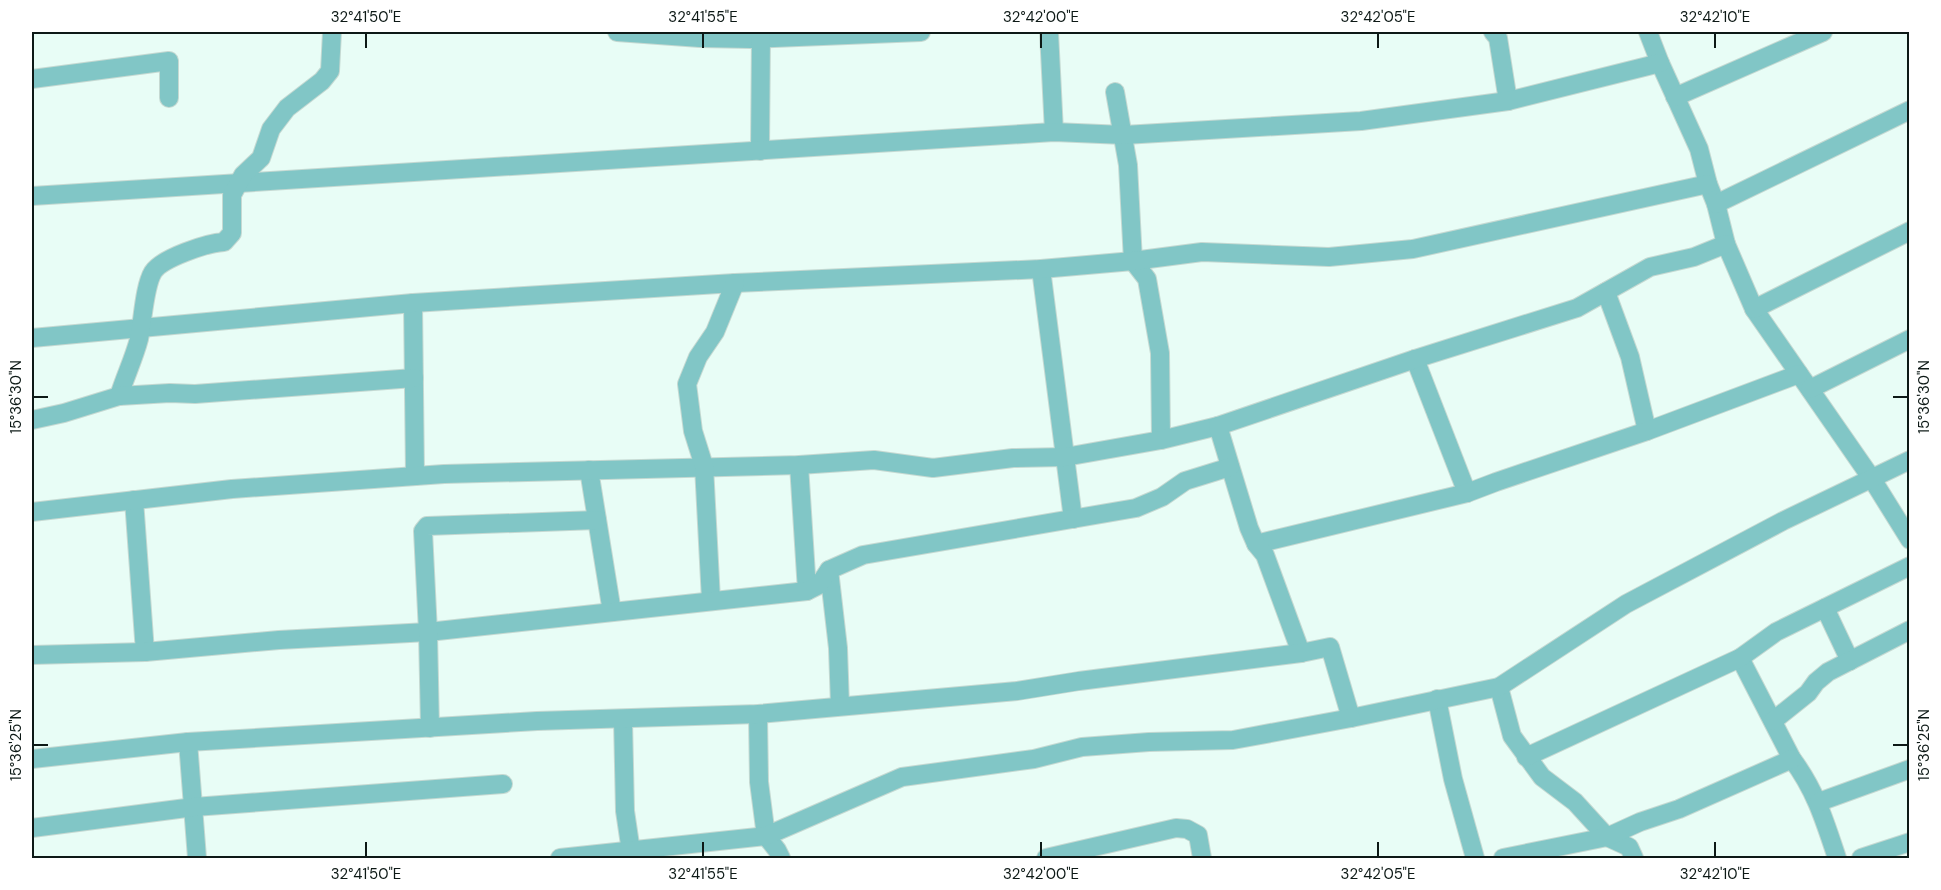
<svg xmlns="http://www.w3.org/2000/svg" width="1941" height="890" font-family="'DM Sans',sans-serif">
  <rect width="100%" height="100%" fill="#e8fdf6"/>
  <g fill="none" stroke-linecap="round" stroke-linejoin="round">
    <g stroke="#c5d9d2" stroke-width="20">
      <g id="minor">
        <polyline points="617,32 700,38 751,39 921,32"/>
        <polyline points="1049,32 1054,132"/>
        <polyline points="1493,32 1498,38 1508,101"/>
        <polyline points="1648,32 1660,63 1699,149 1708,184 1716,204 1726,244 1754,309 1872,479 1910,540"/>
        <polyline points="32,79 169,61 169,98"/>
        <polyline points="1115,92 1128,165 1133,261 1147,279 1160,353 1161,440"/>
        <polyline points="1675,97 1823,32"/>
        <polyline points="760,151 761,32"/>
        <polyline points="32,196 1054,132 1124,135 1361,121 1508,101 1660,63"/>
        <polyline points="1716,204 1910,110"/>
        <polyline points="1041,269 1073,519"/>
        <polyline points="1606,292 1630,357 1647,431"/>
        <polyline points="413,303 415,476"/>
        <polyline points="1754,309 1910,231"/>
        <polyline points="32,338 413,303 735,283 1041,269 1133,261 1202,252 1329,257 1413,249 1708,184"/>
        <polyline points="1415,359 1467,493"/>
        <polyline points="1810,389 1910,339"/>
        <path d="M119 396C125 377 134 358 139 339 143 321 144 287 153 272 162 258 207 243 224 242L232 233V195L243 175 261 158 271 129 287 108 322 81 330 71 332 32"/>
        <polyline points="32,420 64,413 119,396 170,393 195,394 414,378"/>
        <polyline points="799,465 807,591"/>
        <polyline points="589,470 612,612"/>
        <polyline points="134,500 145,652"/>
        <polyline points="32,512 232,489 444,474 799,465 874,460 933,468 1013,458 1065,457 1161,440 1218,426"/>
        <polyline points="1256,544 1467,493 1496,482 1647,431 1799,374"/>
        <polyline points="829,570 838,648 840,706"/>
        <polyline points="711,600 704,466 693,431 687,384 698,357 715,332 735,283"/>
        <polyline points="1825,608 1850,661"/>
        <polyline points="1301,653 1265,555 1256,544 1249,528 1218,426 1415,359 1577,308 1650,267 1694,257 1726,244"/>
        <polyline points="32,655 145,652 279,640 428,632 807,591 819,585 829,570 863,555 1136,508 1162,497 1185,481 1230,467"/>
        <path d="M1740 658 1792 759C1816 791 1825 822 1837 858"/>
        <polyline points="1499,687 1512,736 1542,777 1575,802 1607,837 1629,847 1634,858"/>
        <polyline points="1437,699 1453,779 1475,858"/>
        <polyline points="758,714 759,782 766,836 777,850 781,858"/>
        <polyline points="623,720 625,811 632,858"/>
        <polyline points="1773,721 1808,693 1816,682 1828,672 1910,630"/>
        <polyline points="430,728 428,632 423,531 427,526 597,520"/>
        <polyline points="188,742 197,858"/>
        <polyline points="1526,757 1740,658 1776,632 1910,566"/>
        <polyline points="32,759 188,742 537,721 758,714 1017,691 1079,681 1301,653 1330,647 1351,718 1499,687 1626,604 1783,521 1910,460"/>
        <polyline points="1819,802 1910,769"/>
        <polyline points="32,828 194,807 503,784"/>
        <polyline points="560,858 766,836 902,777 1034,759 1082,747 1149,742 1233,740 1351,718"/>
        <polyline points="1046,858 1176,828 1187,829 1198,835 1202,858"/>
        <polyline points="1503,858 1607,837 1640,822 1679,809 1792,759"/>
        <polyline points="1861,858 1910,842"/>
      </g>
    </g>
    <use href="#minor" stroke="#81c6c6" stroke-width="18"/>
  </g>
  <path fill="none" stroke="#0d1916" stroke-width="2" d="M366 33V48M703 33V48M1041 33V48M1378 33V48M1715 33V48M33 397H48M1893 397H1908M33 745H48M1893 745H1908M366 842V857M703 842V857M1041 842V857M1378 842V857M1715 842V857"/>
  <rect width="1941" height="890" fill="none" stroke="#ffffff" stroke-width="66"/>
  <rect x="33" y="33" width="1875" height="824" fill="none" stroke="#0d1916" stroke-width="2"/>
  <g font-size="15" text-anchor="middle" fill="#0d1916">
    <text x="366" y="22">32°41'50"E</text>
    <text x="703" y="22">32°41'55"E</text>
    <text x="1041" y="22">32°42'00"E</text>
    <text x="1378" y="22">32°42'05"E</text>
    <text x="1715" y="22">32°42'10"E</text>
    <text transform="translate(16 397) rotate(-90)" y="5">15°36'30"N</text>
    <text transform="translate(1924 397) rotate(-90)" y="5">15°36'30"N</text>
    <text transform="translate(16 745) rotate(-90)" y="5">15°36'25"N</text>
    <text transform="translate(1924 745) rotate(-90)" y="5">15°36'25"N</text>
    <text x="366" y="879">32°41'50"E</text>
    <text x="703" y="879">32°41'55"E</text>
    <text x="1041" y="879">32°42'00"E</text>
    <text x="1378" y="879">32°42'05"E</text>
    <text x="1715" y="879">32°42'10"E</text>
  </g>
</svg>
